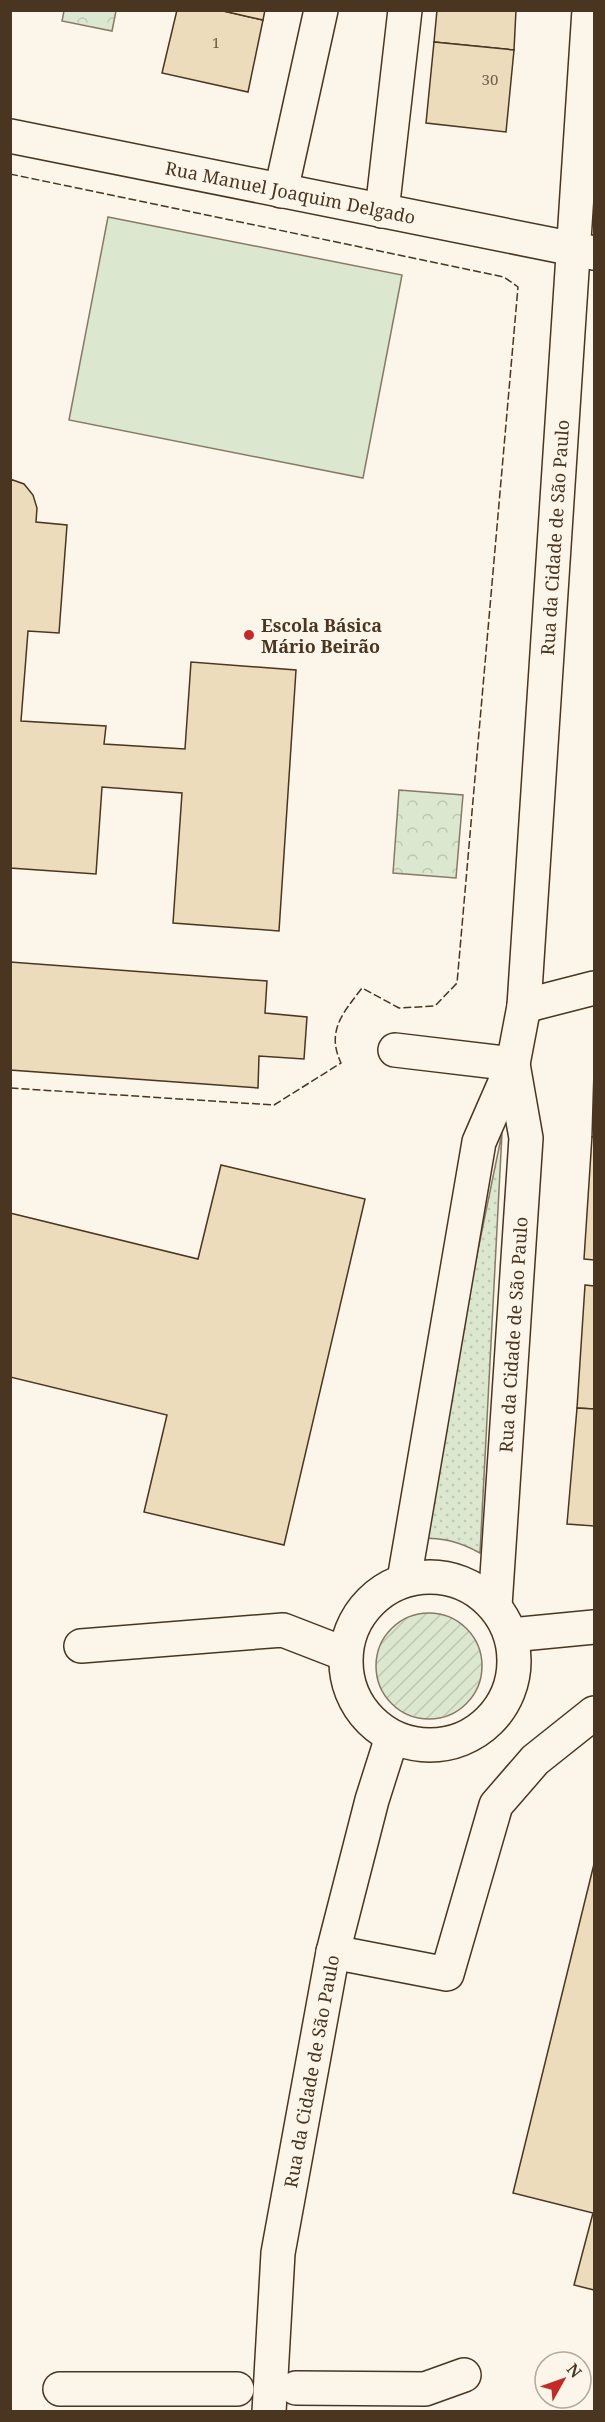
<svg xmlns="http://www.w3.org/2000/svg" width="605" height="2422" font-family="'Noto Serif',serif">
  <defs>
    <pattern id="grass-dots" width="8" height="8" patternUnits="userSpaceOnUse" patternTransform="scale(1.5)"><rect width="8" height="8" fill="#dce7d0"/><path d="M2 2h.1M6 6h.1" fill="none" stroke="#bec7b2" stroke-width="1.8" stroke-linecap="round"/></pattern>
    <pattern id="park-crowns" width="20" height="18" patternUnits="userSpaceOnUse" patternTransform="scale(1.5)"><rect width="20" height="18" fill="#dce7d0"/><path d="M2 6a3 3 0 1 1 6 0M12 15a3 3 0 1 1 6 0" fill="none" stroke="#bec7b2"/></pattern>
    <pattern id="garden-furrows" width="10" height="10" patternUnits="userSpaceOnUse" patternTransform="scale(1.5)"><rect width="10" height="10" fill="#dce7d0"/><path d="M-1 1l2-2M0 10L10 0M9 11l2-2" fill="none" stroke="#bec7b2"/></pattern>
  </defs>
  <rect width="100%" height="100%" fill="#fbf6e9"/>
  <path fill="url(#grass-dots)" stroke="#887966" stroke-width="1.5" d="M502 1133 480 1553C458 1541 444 1538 419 1538Z"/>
  <g fill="url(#park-crowns)" stroke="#887966" stroke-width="1.5">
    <polygon points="64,11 116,11 112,31 62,21"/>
    <polygon points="399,790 463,795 456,878 393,873"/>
  </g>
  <circle fill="url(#garden-furrows)" stroke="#887966" stroke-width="1.5" cx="429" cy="1666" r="53"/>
  <polygon fill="#dce7d0" stroke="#887966" stroke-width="1.5" points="108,217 402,275 363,478 69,420"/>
  <g fill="#ecdcbc" stroke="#4a3520" stroke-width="1.5">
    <polygon points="177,10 219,10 263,20 248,92 162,73"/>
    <polygon points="219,10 265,10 263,20"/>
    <polygon points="437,10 516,10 514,50 434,42"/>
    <polygon points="434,42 514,50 506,132 426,123"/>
    <polygon points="10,479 24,484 33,495 37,508 36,522 67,525 59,633 28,631 21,721 106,726 104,744 185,749 191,662 296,670 279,931 173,923 182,793 102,787 96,874 10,868"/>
    <polygon points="10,962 267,981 265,1013 307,1017 304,1059 259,1056 258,1088 10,1070"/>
    <polygon points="594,1071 594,1137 592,1137"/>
    <polygon points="592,1137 594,1137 594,1260 584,1259"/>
    <polygon points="221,1165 365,1199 284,1545 144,1512 167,1415 10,1377 10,1213 198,1259"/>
    <polygon points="585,1285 594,1286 594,1409 577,1408"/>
    <polygon points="577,1408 594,1409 594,1526 567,1524"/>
    <polygon points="594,1864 594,2290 574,2285 593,2213 513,2193"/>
  </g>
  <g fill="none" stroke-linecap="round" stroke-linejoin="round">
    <g stroke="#4a3520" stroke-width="36">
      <g id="minor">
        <polyline points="281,191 321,10"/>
        <polyline points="382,211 405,10"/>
        <polyline points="524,1006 594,988"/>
        <polyline points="395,1050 513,1064"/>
        <circle cx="430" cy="1661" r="84"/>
        <path id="s1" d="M404 1580 479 1142 513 1064 524 1006 589 10"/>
        <path id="s2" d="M495 1606 526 1138 513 1064"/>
        <polyline points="511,1635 594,1627"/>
        <polyline points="81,1646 283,1630 345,1654"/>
        <polyline points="333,1952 447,1974 496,1805 535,1760 594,1713"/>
        <polyline points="296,2388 425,2389 464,2375"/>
        <polyline points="60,2389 237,2389"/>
        <path id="s3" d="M269 2412 278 2253 333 1952 372 1800 392 1737"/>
      </g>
    </g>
    <g stroke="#4a3520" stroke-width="36">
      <g id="major">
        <path id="s4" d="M10 136 594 253"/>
      </g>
    </g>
    <use href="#minor" stroke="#fbf6e9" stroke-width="33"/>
    <use href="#major" stroke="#fbf6e9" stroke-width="33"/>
    <path stroke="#4a3520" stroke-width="1.5" stroke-dasharray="8 3" stroke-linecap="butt" d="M10 174 504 277 518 287 457 983 435 1006 399 1008 362 988C343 1013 326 1031 341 1063L274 1105 10 1088"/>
  </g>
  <circle fill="#c62828" stroke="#fbf6e9" stroke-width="2" cx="249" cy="635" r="6"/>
  <g text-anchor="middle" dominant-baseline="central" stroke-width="4.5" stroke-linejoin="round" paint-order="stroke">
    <g font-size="15" fill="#725f47">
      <text x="216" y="42">1</text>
      <text x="490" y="79">30</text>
    </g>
    <g font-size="18" fill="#4a3520" stroke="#fbf6e9">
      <text stroke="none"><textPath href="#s4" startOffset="286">Rua Manuel Joaquim Delgado</textPath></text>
      <text stroke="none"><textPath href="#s1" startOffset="1058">Rua da Cidade de São Paulo</textPath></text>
      <text stroke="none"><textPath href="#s2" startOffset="272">Rua da Cidade de São Paulo</textPath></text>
      <text stroke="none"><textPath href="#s3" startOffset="344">Rua da Cidade de São Paulo</textPath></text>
    </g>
    <g font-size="18" font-weight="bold" fill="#4a3520" stroke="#fbf6e9" text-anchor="start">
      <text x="261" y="625">Escola Básica<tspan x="261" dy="21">Mário Beirão</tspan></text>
    </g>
  </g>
  <rect width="605" height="2422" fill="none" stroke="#4a3520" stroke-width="24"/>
  <g transform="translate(563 2380) rotate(50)"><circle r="28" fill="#fbf6e9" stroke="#b4a999" stroke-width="1.5"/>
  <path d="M0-4.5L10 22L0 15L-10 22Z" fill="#c62828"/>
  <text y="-9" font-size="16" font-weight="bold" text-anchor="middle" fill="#4a3520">N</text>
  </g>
</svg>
